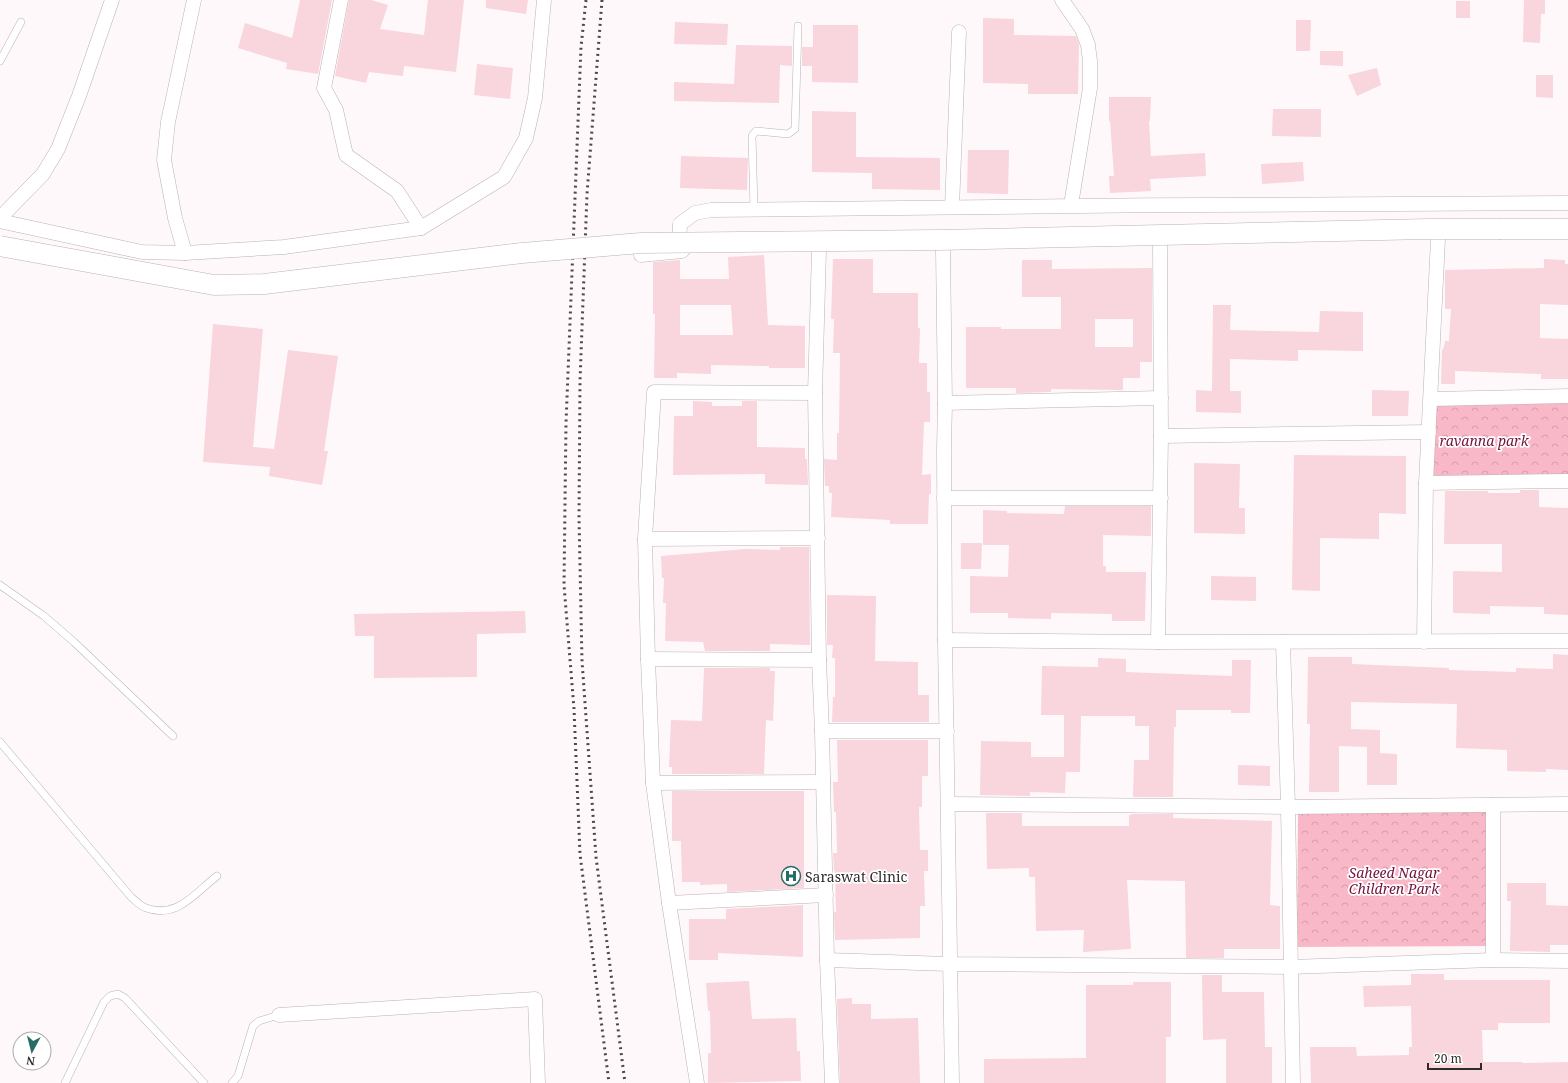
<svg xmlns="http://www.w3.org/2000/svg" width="1568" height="1083" font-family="'Noto Serif',serif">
  <defs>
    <pattern id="forest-crowns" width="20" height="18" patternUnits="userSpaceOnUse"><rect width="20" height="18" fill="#f9b8c8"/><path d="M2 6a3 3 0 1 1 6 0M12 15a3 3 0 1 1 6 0" fill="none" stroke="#d69eac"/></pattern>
  </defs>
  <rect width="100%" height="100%" fill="#fff8fa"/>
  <g fill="url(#forest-crowns)">
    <polygon points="1568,395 1568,481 1426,483 1431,405"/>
    <polygon points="1492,812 1491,946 1297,947 1298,813"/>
  </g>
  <g fill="#f9d5dd" fill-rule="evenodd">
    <polygon points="300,0 332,0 318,74 286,69 287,63 238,48 245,23 292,38"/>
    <polygon points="349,0 371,0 388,5 380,29 424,35 428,0 464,0 456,72 404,66 403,76 369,72 366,83 335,76"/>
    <polygon points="486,0 528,0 526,14 486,8"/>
    <polygon points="1524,0 1545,0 1545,14 1541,14 1540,43 1523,42"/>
    <rect x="1456" y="1" width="14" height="17"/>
    <polygon points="983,18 1014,19 1014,35 1076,36 1079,44 1078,94 1028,94 1028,84 983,83"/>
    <polygon points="1296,20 1311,20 1310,51 1296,51"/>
    <polygon points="675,22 728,24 727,45 674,44"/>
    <polygon points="813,25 858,25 858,83 812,82 812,66 802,66 802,47 813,47"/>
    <polygon points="736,45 792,46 792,66 780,65 779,103 674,101 674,82 734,84"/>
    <polygon points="1320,51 1343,51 1343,66 1320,65"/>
    <polygon points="477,64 513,68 510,99 474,95"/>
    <polygon points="1377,68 1381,85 1357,96 1348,75"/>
    <polygon points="1536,75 1553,75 1553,98 1536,97"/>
    <polygon points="1109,97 1151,97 1150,121 1149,121 1151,156 1205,153 1206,176 1150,179 1151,191 1110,193 1109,176 1114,176 1110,121 1109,121"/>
    <polygon points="1273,109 1321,109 1321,137 1272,136"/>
    <polygon points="812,111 856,112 856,157 940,158 940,190 872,189 872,173 812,172"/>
    <polygon points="968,150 1009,150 1008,194 967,193"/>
    <polygon points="681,156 748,158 747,190 680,188"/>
    <polygon points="1303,162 1304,181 1262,184 1261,164"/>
    <path d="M764 255 768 325 805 326V368H769V366L711 365V374L677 373V378H654L655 314H653V262L680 260V279H729L728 257ZM680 305H731L733 335H680Z"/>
    <polygon points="833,259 873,259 873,293 918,293 918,328 920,328 919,363 927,363 927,392 930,392 930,422 924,422 922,475 931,474 931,494 929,494 928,524 890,524 890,520 831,517 832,493 829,493 829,486 825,486 824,459 837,460 837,433 839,433 840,353 833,353 834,319 831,319"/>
    <polygon points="1544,259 1565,260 1565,264 1568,264 1568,305 1540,304 1540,338 1568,339 1568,379 1541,379 1541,374 1455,371 1455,384 1441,384 1442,350 1444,347 1445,341 1449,341 1451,309 1445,309 1445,270 1544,268"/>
    <path d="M1022 260H1052V269L1152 268V362H1140V378H1123V390L1051 389V392L1016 393V388H966V327H1001V329H1061V297H1022ZM1095 319H1133V347H1095Z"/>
    <polygon points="1213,305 1231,305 1230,330 1319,332 1320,311 1363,312 1363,351 1298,350 1298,361 1230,359 1230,391 1241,391 1241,413 1196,412 1196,390 1212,391"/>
    <polygon points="213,324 263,329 253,447 274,449 288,350 338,356 324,451 328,451 322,485 269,476 270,467 203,462"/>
    <polygon points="1372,390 1409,391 1408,416 1372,416"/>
    <polygon points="693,401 712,402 712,406 742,406 742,401 757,401 757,447 805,448 805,459 807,459 808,485 765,484 765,474 673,475 674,416 693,416"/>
    <polygon points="1294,455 1406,456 1406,514 1379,513 1379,539 1320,538 1320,591 1292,590"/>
    <polygon points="1194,463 1240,464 1239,508 1245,508 1245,534 1194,533"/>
    <polygon points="1520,490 1539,490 1539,507 1568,508 1568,615 1544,614 1544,607 1490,606 1490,614 1453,613 1453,571 1502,572 1502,544 1444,544 1445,491 1488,491 1488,493 1520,493"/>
    <polygon points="1065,506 1151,506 1151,536 1103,535 1103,566 1106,566 1106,572 1146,572 1145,621 1112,621 1112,614 1051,613 1051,619 1008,618 1008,613 970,613 970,576 1008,577 1009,545 983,545 983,510 1007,511 1007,513 1064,514"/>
    <polygon points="961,543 982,543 981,569 961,569"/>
    <polygon points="780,547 809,547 810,645 770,644 770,651 705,651 703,642 665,641 666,603 663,603 664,578 662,578 661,556 746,549 780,550"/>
    <polygon points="1211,576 1256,577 1256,601 1211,600"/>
    <polygon points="827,595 876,596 875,661 918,662 918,695 929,695 929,722 832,722 833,697 835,697 835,658 832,658 833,645 827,645"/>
    <polygon points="525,611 526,633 477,634 477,677 374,678 374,636 355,636 354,614"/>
    <polygon points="1553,654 1568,655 1568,770 1546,769 1546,772 1507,771 1507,750 1456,748 1457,704 1351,702 1351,729 1380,730 1380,753 1397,754 1397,785 1367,785 1367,747 1339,746 1339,792 1309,792 1310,724 1307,724 1308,657 1352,657 1352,664 1449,668 1449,670 1516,672 1516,668 1553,669"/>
    <polygon points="1098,658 1126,659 1126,672 1232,676 1232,660 1251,660 1250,713 1231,713 1231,710 1176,710 1176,727 1174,727 1173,797 1133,797 1134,760 1149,760 1149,726 1135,726 1135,716 1081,716 1080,772 1066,772 1065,793 1030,792 1030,796 980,795 981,741 1031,742 1031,757 1064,757 1064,715 1041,715 1042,666 1098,667"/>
    <polygon points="704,668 770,668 770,671 775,671 773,721 766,720 764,774 672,774 672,767 669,767 671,720 702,721"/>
    <polygon points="837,740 928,740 928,776 922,776 922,807 919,807 920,850 928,850 928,871 924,871 925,906 920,906 920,938 835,940 834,912 836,912 835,871 834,871 833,853 837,853 836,812 834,812 833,782 838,782"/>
    <polygon points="1238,765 1270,766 1270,786 1238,785"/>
    <polygon points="672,791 804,791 804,888 727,892 727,884 700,885 700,882 682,882 681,841 672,841"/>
    <polygon points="986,813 1022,813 1022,826 1129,826 1129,815 1133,814 1173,814 1173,818 1272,821 1270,905 1280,906 1280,949 1224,949 1224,958 1186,958 1185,881 1127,880 1131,949 1083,952 1084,930 1036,931 1035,877 1029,877 1029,868 987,869"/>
    <polygon points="1507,883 1546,883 1546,905 1568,906 1568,945 1550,945 1550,952 1510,951 1511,901 1507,901"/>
    <polygon points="803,905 803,957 718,953 718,960 689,960 689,919 726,919 726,909"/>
    <polygon points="1411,974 1444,974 1444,980 1550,980 1550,1023 1498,1023 1498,1030 1482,1030 1483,1062 1522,1062 1522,1063 1568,1062 1568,1083 1311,1083 1310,1047 1356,1047 1357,1056 1409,1055 1409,1047 1412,1047 1411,1006 1364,1007 1363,986 1411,985"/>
    <polygon points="1202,975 1222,975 1222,992 1264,992 1265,1047 1272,1047 1272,1083 1226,1083 1226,1039 1203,1040"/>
    <polygon points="749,981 752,1019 796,1018 797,1051 800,1051 801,1081 708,1083 708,1053 711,1053 710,1011 708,1011 706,983"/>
    <polygon points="1133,982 1171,982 1171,1037 1166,1037 1166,1083 984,1083 984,1059 1086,1058 1086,985 1133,985"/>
    <polygon points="852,998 852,1004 871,1004 871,1019 918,1018 920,1083 840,1083 837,999"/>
  </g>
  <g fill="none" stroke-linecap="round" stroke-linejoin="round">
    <g stroke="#bab2b4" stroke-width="8">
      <g id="lane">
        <polyline points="0,61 21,22"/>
        <polyline points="754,209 752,136 756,131 788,134 795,129 798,26"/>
        <polyline points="0,585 44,616 74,642 173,736"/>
        <path d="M0 742 131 897C135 900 140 906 146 908 177 919 194 894 217 876"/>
        <polyline points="65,1083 104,1002 110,996 118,994 125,998 204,1083"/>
        <polyline points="232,1083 238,1076 253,1026 259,1021 279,1015"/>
      </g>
    </g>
    <g stroke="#bab2b4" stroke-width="15">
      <g id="street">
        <polyline points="341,0 324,88 336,110 346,155 397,191 421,228"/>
        <polyline points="1062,0 1082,29 1088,45 1090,61 1090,88 1071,205"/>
        <polyline points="952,207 959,32"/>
        <polyline points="0,218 43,174 58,149 79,96 112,0"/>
        <polyline points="0,221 142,252 185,253 284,247 421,228 504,177 526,138 535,98 544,0"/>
        <path d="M685 248 679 245 680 224 695 213 711 210C997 205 1282 205 1568 203"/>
        <polyline points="943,249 945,403 944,449 945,640 952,1083"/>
        <polyline points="819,250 815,393 819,660 822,731 827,960 832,1083"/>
        <polyline points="185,253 175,218 164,160 168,122 194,0"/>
        <polyline points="641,255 682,251"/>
        <polyline points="1431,399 1568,396"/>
        <polyline points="945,403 1161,398"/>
        <polyline points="1161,436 1429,432"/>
        <polyline points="1426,483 1568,481"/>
        <polyline points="944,498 1161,498"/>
        <polyline points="645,539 818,538"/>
        <polyline points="945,640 1158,642 1568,641"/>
        <polyline points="1158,642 1161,436 1160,245"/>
        <polyline points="1283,642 1288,807 1293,1083"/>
        <polyline points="1424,642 1426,483 1438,239"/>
        <polyline points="648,659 819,660"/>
        <polyline points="822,731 947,731"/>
        <polyline points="653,783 823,782"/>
        <polyline points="948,804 1288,807 1568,804"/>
        <polyline points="669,903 826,895"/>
        <polyline points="827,960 949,964 1290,967 1493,960 1568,961"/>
        <polyline points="1493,960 1493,805"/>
        <polyline points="279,1015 535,999 538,1083"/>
        <polyline points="697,1083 669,903 653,783 648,659 645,539 654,392 815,393"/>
      </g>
    </g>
    <g stroke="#bab2b4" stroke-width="21">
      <polyline id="secondary" points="1501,229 1568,229"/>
    </g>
    <use href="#lane" stroke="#fff" stroke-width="7"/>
    <use href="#street" stroke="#fff" stroke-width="14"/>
    <use href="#secondary" stroke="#fff" stroke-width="20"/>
    <g stroke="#4d4949" stroke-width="3" stroke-dasharray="2 4" stroke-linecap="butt">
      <polyline points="586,0 581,47 566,423 564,585 574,709 580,854 609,1083"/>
      <polyline points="602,0 587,194 580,381 579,518 582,661 596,857 625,1083"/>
    </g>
    <g stroke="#bab2b4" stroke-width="21" stroke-linecap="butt">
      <polyline id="secondary-bridge" points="0,246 214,285 264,284 522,253 641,243 939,240 1428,229 1501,229"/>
    </g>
    <use href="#secondary-bridge" stroke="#fff" stroke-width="20"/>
  </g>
  <defs>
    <g id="hospital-ring" transform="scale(1)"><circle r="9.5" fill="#fff" stroke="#266d63" stroke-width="1.5"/><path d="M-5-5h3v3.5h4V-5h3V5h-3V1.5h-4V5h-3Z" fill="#266d63"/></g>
  </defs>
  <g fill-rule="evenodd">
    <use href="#hospital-ring" x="791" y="876"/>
  </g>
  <g text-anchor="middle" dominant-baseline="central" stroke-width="3.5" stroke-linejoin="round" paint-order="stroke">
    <g font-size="14" font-style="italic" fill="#74123a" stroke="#fff">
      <text x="1484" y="440">ravanna park</text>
      <text x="1394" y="872">Saheed Nagar<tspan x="1394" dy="16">Children Park</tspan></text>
    </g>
    <g font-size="14" fill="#2e2b2b" stroke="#fff" text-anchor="start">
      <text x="805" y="876">Saraswat Clinic</text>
    </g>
  </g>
  <g transform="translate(32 1051) rotate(187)"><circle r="19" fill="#ffffff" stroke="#abaaaa"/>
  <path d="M0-3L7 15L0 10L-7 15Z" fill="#266d63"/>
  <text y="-6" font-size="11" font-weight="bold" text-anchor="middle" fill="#2e2b2b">N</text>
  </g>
  <path d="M1428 1063v6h53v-6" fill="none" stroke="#2e2b2b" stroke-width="2"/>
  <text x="1434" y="1063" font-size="12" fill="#2e2b2b" stroke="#ffffff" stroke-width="3" paint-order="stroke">20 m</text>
</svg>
